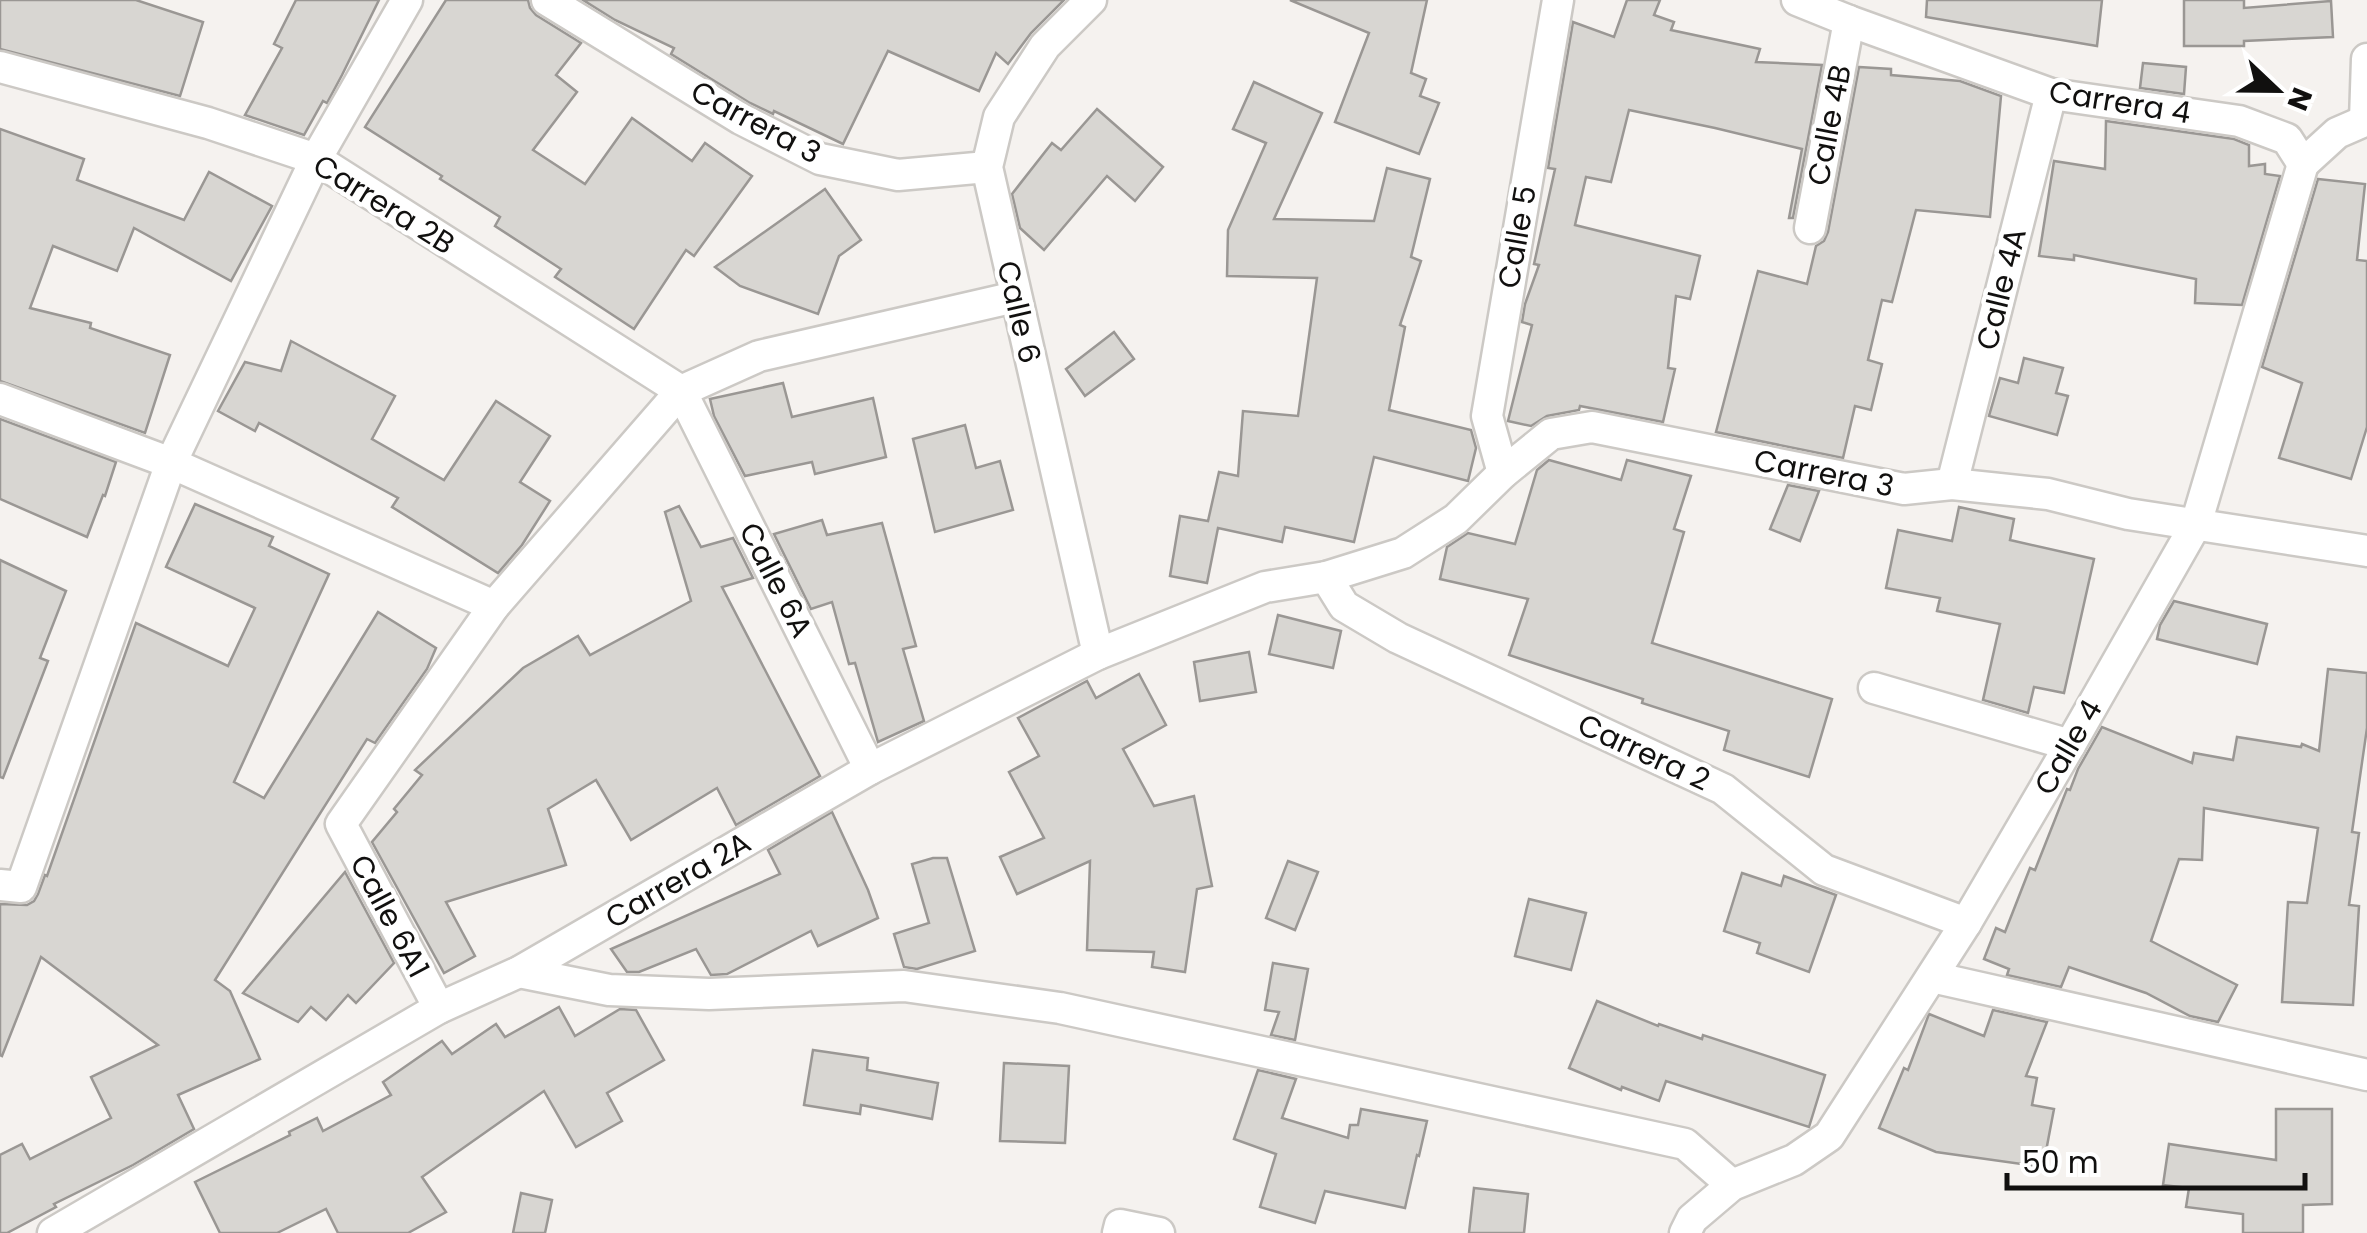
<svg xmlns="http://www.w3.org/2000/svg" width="2367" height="1233" font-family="Poppins,sans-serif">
  <rect width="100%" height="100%" fill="#f5f2ef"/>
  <g fill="#d8d6d2" stroke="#9a9794" stroke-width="2.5">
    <polygon points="0,0 136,0 203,22 180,96 0,49"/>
    <polygon points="296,0 379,0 342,75 327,103 323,101 304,135 245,115 282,48 274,44"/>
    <polygon points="446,0 528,0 530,8 536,15 581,43 556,75 577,92 533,150 585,184 632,118 692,161 705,143 752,176 694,256 686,250 634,329 555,277 561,269 495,226 500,217 440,179 442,176 365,127"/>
    <polygon points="583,0 1064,0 1031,33 1008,64 996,53 979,91 888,51 843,144 774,111 773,114 750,103 671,54 674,48 615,20"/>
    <polygon points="1290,0 1427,0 1411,73 1426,79 1420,96 1439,103 1419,154 1335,122 1369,33"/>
    <polygon points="1627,0 1660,0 1654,15 1674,22 1671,30 1760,49 1756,62 1822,65 1793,218 1789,218 1802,149 1715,128 1629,110 1611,182 1586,177 1575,225 1700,256 1690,299 1676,296 1668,368 1675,369 1663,422 1580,406 1579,410 1547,416 1531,426 1508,421 1532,325 1522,322 1525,304 1539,265 1534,264 1555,169 1548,168 1573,22 1614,37"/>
    <polygon points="1927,0 2102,0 2097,46 1926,17"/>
    <polygon points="2184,0 2244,0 2244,8 2331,1 2333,37 2244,41 2244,46 2184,46"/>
    <polygon points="2143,63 2186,67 2184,94 2140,88"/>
    <polygon points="1859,67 1891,69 1891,75 1960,81 2001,96 1990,217 1916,210 1892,302 1882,300 1868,360 1882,364 1871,410 1855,406 1843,458 1716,432 1758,271 1807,284 1816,246 1824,241 1828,232"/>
    <polygon points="1254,82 1322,113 1274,219 1374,221 1387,168 1430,179 1411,257 1421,261 1400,325 1405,327 1389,410 1471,430 1476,448 1468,481 1374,457 1354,542 1285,527 1282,542 1218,528 1207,583 1170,576 1180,516 1208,521 1219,472 1238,476 1243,411 1298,416 1317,278 1227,276 1228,230 1266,143 1233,129"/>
    <polygon points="1097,109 1163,167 1135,201 1107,176 1044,250 1020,228 1012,194 1052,143 1061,150"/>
    <polygon points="2106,121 2234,139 2249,145 2249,166 2265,164 2265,174 2280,176 2242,305 2195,303 2196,279 2074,255 2074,260 2039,256 2054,161 2105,169"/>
    <polygon points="0,129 84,159 77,180 184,220 209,172 272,206 231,281 134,228 117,271 53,246 30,308 91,323 90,328 170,355 145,433 0,381"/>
    <polygon points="2318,179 2365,184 2357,260 2367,261 2367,427 2351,479 2279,458 2302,383 2262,367"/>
    <polygon points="825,189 861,240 839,256 818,314 740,286 715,267"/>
    <polygon points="1114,332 1134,359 1085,396 1066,369"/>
    <polygon points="291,341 395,396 372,439 444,480 496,401 550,436 520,482 550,501 522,545 498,573 392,507 398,498 259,423 255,431 218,411 245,362 281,371"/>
    <polygon points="2024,358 2063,368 2056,393 2068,396 2057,435 1989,416 2000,378 2018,383"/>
    <polygon points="783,383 792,417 873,398 886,457 815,474 812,462 745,476 714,416 710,399"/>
    <polygon points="0,419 116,462 105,496 103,495 87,537 0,499"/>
    <polygon points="965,425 976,468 1000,461 1013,510 935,532 913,439"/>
    <polygon points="1549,460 1621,480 1627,460 1691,476 1674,529 1684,532 1652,643 1832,699 1809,777 1724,750 1729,731 1642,703 1643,699 1509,655 1528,599 1440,579 1447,547 1468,533 1515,544 1537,470"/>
    <polygon points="1788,485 1819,491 1800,541 1770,529"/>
    <polygon points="195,504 273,537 269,546 329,574 234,782 264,798 378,612 436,648 427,669 375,743 367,739 215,980 230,991 260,1059 178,1095 194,1129 133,1165 54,1204 56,1207 7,1233 0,1233 0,1155 22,1144 30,1159 111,1118 91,1077 158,1045 41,957 2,1056 0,1055 0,904 27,905 34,901 38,894 45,875 47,876 136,623 228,666 255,608 166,567"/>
    <polygon points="679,506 701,547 733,538 753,578 722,587 820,776 736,825 717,788 631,840 596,780 548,809 566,865 446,902 475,956 444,973 372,842 397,812 394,809 422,775 415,770 523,668 578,636 590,655 691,601 665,512"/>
    <polygon points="1959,507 2014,519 2010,540 2094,559 2064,693 2034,687 2028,713 1983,700 2000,624 1937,611 1940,598 1886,588 1898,530 1952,541"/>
    <polygon points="822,520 827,535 882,523 916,646 903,649 924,721 878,742 855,663 849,664 832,602 811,609 774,534"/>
    <polygon points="0,560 66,591 40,658 48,661 3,778 0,777"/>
    <polygon points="2174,601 2267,624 2257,664 2157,639 2160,625"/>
    <polygon points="1278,615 1341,631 1333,668 1269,654"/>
    <polygon points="1249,652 1256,692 1200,701 1194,662"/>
    <polygon points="2328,669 2367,673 2367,728 2352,832 2359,833 2349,905 2359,906 2353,1005 2282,1002 2288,902 2307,903 2318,828 2204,808 2202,860 2179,859 2151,941 2237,985 2218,1022 2190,1016 2146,993 2069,967 2061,987 2007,975 2009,969 1984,959 1996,928 2005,932 2030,868 2035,870 2067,789 2070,790 2078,769 2102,727 2192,763 2194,753 2233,760 2237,737 2301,747 2302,744 2319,751"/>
    <polygon points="1139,674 1166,725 1123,749 1154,806 1194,796 1212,886 1197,889 1185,972 1152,967 1154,952 1087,950 1090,861 1017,894 1000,857 1044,838 1009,772 1039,756 1018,718 1087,681 1096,698"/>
    <polygon points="832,812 868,890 878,918 818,946 811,931 727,974 711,975 696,949 639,972 627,972 611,949 780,874 768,850"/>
    <polygon points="933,858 947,858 975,951 917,969 904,967 894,934 929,923 912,864"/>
    <polygon points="1288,861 1318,872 1295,930 1266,918"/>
    <polygon points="345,872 394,963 356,1003 348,995 326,1020 311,1007 298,1022 243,993"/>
    <polygon points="1742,873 1781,886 1784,876 1836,895 1809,972 1757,953 1760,943 1724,931"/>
    <polygon points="1529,899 1586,913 1571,970 1515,956"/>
    <polygon points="1273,963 1308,969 1295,1040 1271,1035 1279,1012 1265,1010"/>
    <polygon points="1597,1001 1658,1026 1659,1024 1702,1039 1703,1035 1825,1075 1809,1127 1666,1081 1659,1101 1622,1087 1621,1090 1569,1068"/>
    <polygon points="559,1007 575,1036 620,1009 636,1010 664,1060 607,1093 622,1121 576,1147 544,1091 422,1177 446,1212 408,1233 338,1233 326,1209 277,1233 220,1233 195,1182 290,1135 289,1132 317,1118 323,1131 391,1095 383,1082 442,1041 452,1054 496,1024 505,1037"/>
    <polygon points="1993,1010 2047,1022 2026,1076 2037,1078 2032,1105 2054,1109 2043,1167 1936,1152 1879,1128 1904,1068 1908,1070 1929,1014 1984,1036"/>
    <polygon points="813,1050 868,1058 867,1070 938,1083 932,1119 861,1105 860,1114 804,1105"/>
    <polygon points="1004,1063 1069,1066 1065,1143 1000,1141"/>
    <polygon points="1258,1070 1296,1079 1282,1118 1348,1138 1350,1125 1358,1125 1361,1109 1427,1121 1419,1156 1417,1155 1405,1208 1325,1191 1315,1223 1260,1207 1276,1154 1234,1139"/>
    <polygon points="2276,1109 2332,1109 2332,1204 2303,1205 2303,1233 2243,1233 2243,1214 2186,1207 2189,1188 2163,1185 2169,1144 2276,1160"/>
    <polygon points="1474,1188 1528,1194 1524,1233 1469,1233"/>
    <polygon points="521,1193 552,1200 545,1233 513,1233"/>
  </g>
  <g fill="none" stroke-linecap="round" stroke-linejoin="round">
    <g stroke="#ccc9c5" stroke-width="35">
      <g id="minor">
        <polyline points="547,0 741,119 820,159 898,175 987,167"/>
        <polyline points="1091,0 1045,46 999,117 987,167 1098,654"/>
        <polyline points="1797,0 1849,21 2051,94 2239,121 2287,139 2303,164 2337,133 2367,120"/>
        <polyline points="0,67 208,123 316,159 681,391"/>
        <polyline points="2365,120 2367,59"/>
        <polyline points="1810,228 1849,21"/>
        <polyline points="681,391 870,769"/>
        <polyline points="0,399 171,463 494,606"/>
        <polyline points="1503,473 1487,416 1558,0"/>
        <polyline points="1952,484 2051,94"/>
        <polyline points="1326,577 1344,606 1398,638 1723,789 1824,870 1966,923"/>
        <polyline points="1874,688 2070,745"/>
        <polyline points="0,885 21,887 171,463 316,159 407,0"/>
        <polyline points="519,972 609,990 709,994 904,986 1060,1008 1685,1144 1732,1185"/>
        <polyline points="1932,977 2367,1075"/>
        <polyline points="439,1008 341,824 494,606 681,391 759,356 1015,297"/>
        <polyline points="53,1233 439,1008 519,972 870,769 1098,654 1265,587 1326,577 1403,553 1456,519 1503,473 1551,434 1592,427 1904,489 1952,484 2048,494 2128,514 2367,551"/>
        <polyline points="1118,1233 1120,1225 1159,1233"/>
        <polyline points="1685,1233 1692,1219 1732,1185 1794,1160 1829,1136 1966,923 2070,745 2196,524 2303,164"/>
      </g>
    </g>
    <use href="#minor" stroke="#fff" stroke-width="30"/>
  </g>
  <g text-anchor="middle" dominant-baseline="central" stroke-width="9" stroke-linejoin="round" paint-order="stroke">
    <g font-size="30" fill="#11100f" stroke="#fff">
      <text transform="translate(2120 102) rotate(9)">Carrera 4</text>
      <text transform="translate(756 122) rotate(28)">Carrera 3</text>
      <text transform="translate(1829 125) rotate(-79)">Calle 4B</text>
      <text transform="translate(384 204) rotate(32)">Carrera 2B</text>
      <text transform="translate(1517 237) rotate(-80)">Calle 5</text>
      <text transform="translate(2001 289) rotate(-76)">Calle 4A</text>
      <text transform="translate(1019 312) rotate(77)">Calle 6</text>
      <text transform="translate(1824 473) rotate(11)">Carrera 3</text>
      <text transform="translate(776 580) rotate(63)">Calle 6A</text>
      <text transform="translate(2068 747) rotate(-60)">Calle 4</text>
      <text transform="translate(1644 752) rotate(25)">Carrera 2</text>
      <text transform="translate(678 880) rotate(-30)">Carrera 2A</text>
      <text transform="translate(390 916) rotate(62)">Calle 6A1</text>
    </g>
  </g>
  <g transform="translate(2277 90) rotate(112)" stroke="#ffffff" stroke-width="8" paint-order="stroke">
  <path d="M0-8L18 38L0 25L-18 38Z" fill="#11100f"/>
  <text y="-15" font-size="28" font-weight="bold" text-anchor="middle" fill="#11100f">N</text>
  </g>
  <path d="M2007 1173v15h298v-15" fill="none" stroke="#11100f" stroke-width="5"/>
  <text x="2022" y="1173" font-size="30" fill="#11100f" stroke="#ffffff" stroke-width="8" paint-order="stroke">50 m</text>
</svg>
